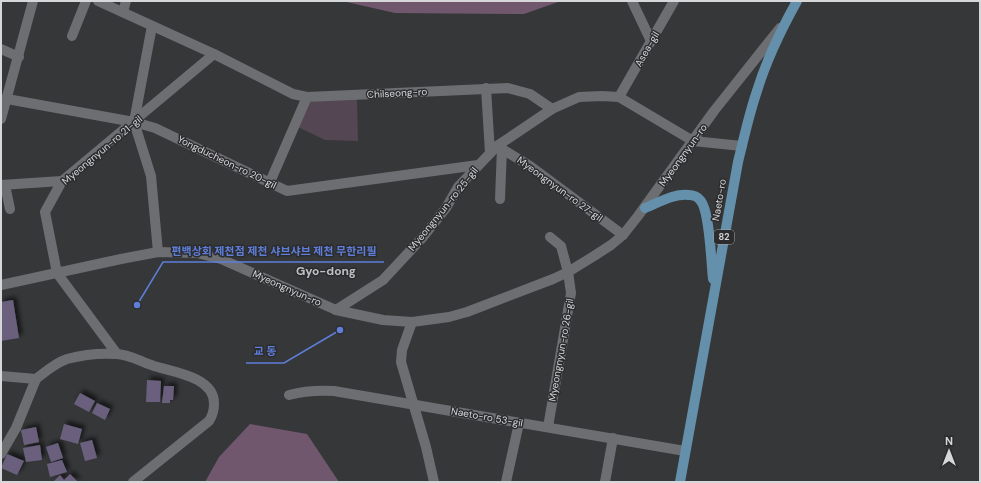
<svg xmlns="http://www.w3.org/2000/svg" width="981" height="483" font-family="'DM Sans','Noto Sans KR',sans-serif">
  <defs>
    <filter id="shadow"><feDropShadow dx="3.5" dy="-3.5" stdDeviation="2" flood-color="#0009"/></filter>
  </defs>
  <rect width="100%" height="100%" fill="#363739"/>
  <polygon fill="#544652" points="357,98 358,141 325,140 298,127 308,102"/>
  <g fill="#70576d">
    <polygon points="342,1 561,1 524,14 395,13"/>
    <polygon points="250,424 307,434 339,482 205,482 219,457"/>
  </g>
  <g fill="#6a617d" filter="url(#shadow)">
    <polygon points="13,300 19,338 1,341 1,302"/>
    <polygon points="147,380 161,381 160,402 146,402"/>
    <polygon points="164,386 174,386 173,400 170,400 170,403 162,403"/>
    <polygon points="80,393 95,401 89,412 74,404"/>
    <polygon points="97,403 110,409 105,420 92,413"/>
    <polygon points="64,424 82,429 78,444 60,439"/>
    <polygon points="36,427 39,442 24,445 21,430"/>
    <polygon points="92,440 97,458 85,461 80,443"/>
    <polygon points="58,443 63,458 51,462 46,447"/>
    <polygon points="40,445 42,460 26,462 23,448"/>
    <polygon points="7,454 24,461 17,475 1,468"/>
    <polygon points="62,460 67,472 50,477 47,464"/>
    <polygon points="70,474 78,482 53,482 60,475 64,480"/>
  </g>
  <g fill="none" stroke-linecap="round" stroke-linejoin="round">
    <g stroke="#6d6e71" stroke-width="10">
      <polyline points="98,1 214,54 293,94 307,97 508,88 530,94 552,109 579,97 602,96 619,97 693,141 742,146"/>
      <polyline points="632,1 651,41"/>
      <polyline points="123,12 126,1"/>
      <polyline points="152,26 134,122 151,176 158,252"/>
      <polyline points="72,36 86,1"/>
      <polyline points="1,49 19,57"/>
      <polyline points="486,88 490,153"/>
      <polyline points="619,97 674,1"/>
      <polyline points="1,100 7,99 134,122 155,128 287,191 478,165"/>
      <polyline points="1,119 33,1"/>
      <polyline points="497,146 530,166 623,235"/>
      <polyline points="270,182 307,97"/>
      <polyline points="1,185 62,181"/>
      <polyline points="5,185 10,209"/>
      <polyline points="500,199 502,148"/>
      <polyline points="1,285 121,259 158,252 197,253 221,259 336,310 383,320 412,322 449,317 467,312 553,279 568,272 594,256 611,245 623,235 638,216 714,111 780,28"/>
      <polyline points="336,310 383,280 423,237 446,208 458,187 497,146 552,109"/>
      <polyline points="412,322 402,350 401,362 426,447 434,482"/>
      <polyline points="117,354 57,273 45,212 62,181 214,54"/>
      <path d="M1 376 36 379C45 372 55 363 67 359 82 355 101 353 116 354 129 354 141 362 154 366 173 372 215 377 214 404 214 410 213 415 209 421L133 482"/>
      <path d="M289 395C304 391 318 390 334 391L685 451"/>
      <polyline points="548,427 571,293 568,272 561,246 550,237"/>
      <polyline points="1,454 16,428 36,379"/>
      <polyline points="506,482 519,423"/>
      <polyline points="605,482 613,438"/>
    </g>
    <g stroke="#6490ab" stroke-width="10">
      <path d="M645 208C658 203 674 193 689 195 693 195 698 197 700 200 710 210 711 263 713 279"/>
      <path d="M680 482 738 162C744 138 749 114 757 91 766 61 782 28 797 1"/>
    </g>
  </g>
  <g text-anchor="middle" dominant-baseline="central" stroke-width="3" stroke-linejoin="round" paint-order="stroke">
    <rect fill="#2c2c2f" stroke="#a3a4a5" stroke-width="1" x="714" y="230" width="20" height="14" rx="3"/>
    <g font-size="9" font-weight="bold" fill="#d6d7d8">
      <text x="724" y="237">82</text>
    </g>
    <g font-size="10" fill="#d6d7d8" stroke="#2c2c2f">
      <text transform="translate(647 49) rotate(-60)">Asea-gil</text>
      <text transform="translate(397 93) rotate(-3)">Chilseong-ro</text>
      <text transform="translate(102 150) rotate(-40)">Myeongnyun-ro 21-gil</text>
      <text transform="translate(683 155) rotate(-54)">Myeongnyun-ro</text>
      <text transform="translate(227 162) rotate(26)">Yongducheon-ro 20-gil</text>
      <text transform="translate(560 189) rotate(36)">Myeongnyun-ro 27-gil</text>
      <text transform="translate(719 200) rotate(-80)">Naeto-ro</text>
      <text transform="translate(443 209) rotate(-51)">Myeongnyun-ro 25-gil</text>
      <text transform="translate(287 288) rotate(24)">Myeongnyun-ro</text>
      <text transform="translate(561 350) rotate(-80)">Myeongnyun-ro 26-gil</text>
      <text transform="translate(487 417) rotate(10)">Naeto-ro 53-gil</text>
    </g>
    <g font-size="12" font-weight="bold" fill="#bec0c2" stroke="#2c2c2f">
      <text x="326" y="271">Gyo-dong</text>
    </g>
  </g>
  <path fill="none" stroke="#5e7ed8" stroke-width="1.5" d="M137 305L163 262H384M340 330L284 363H246"/>
  <g fill="#5e7ed8" stroke="#2c2c2f" stroke-width="1.5">
    <circle cx="137" cy="305" r="4"/>
    <circle cx="340" cy="330" r="4"/>
  </g>
  <g font-size="11" text-anchor="middle" font-weight="bold" fill="#5e7ed8" stroke="#2c2c2f" stroke-width="3" stroke-linejoin="round" paint-order="stroke">
    <text x="274" y="255">편백상회 제천점 제천 샤브샤브 제천 무한리필</text>
    <text x="265" y="355">교 동</text>
  </g>
  <rect width="981" height="483" fill="none" stroke="#d6d7d8" stroke-width="4"/>
  <g transform="translate(949 451)" stroke="#2c2c2f" stroke-width="3" paint-order="stroke">
  <path d="M0-3L7 15L0 10L-7 15Z" fill="#d6d7d8"/>
  <text y="-6" font-size="11" font-weight="bold" text-anchor="middle" fill="#d6d7d8">N</text>
  </g>
</svg>
